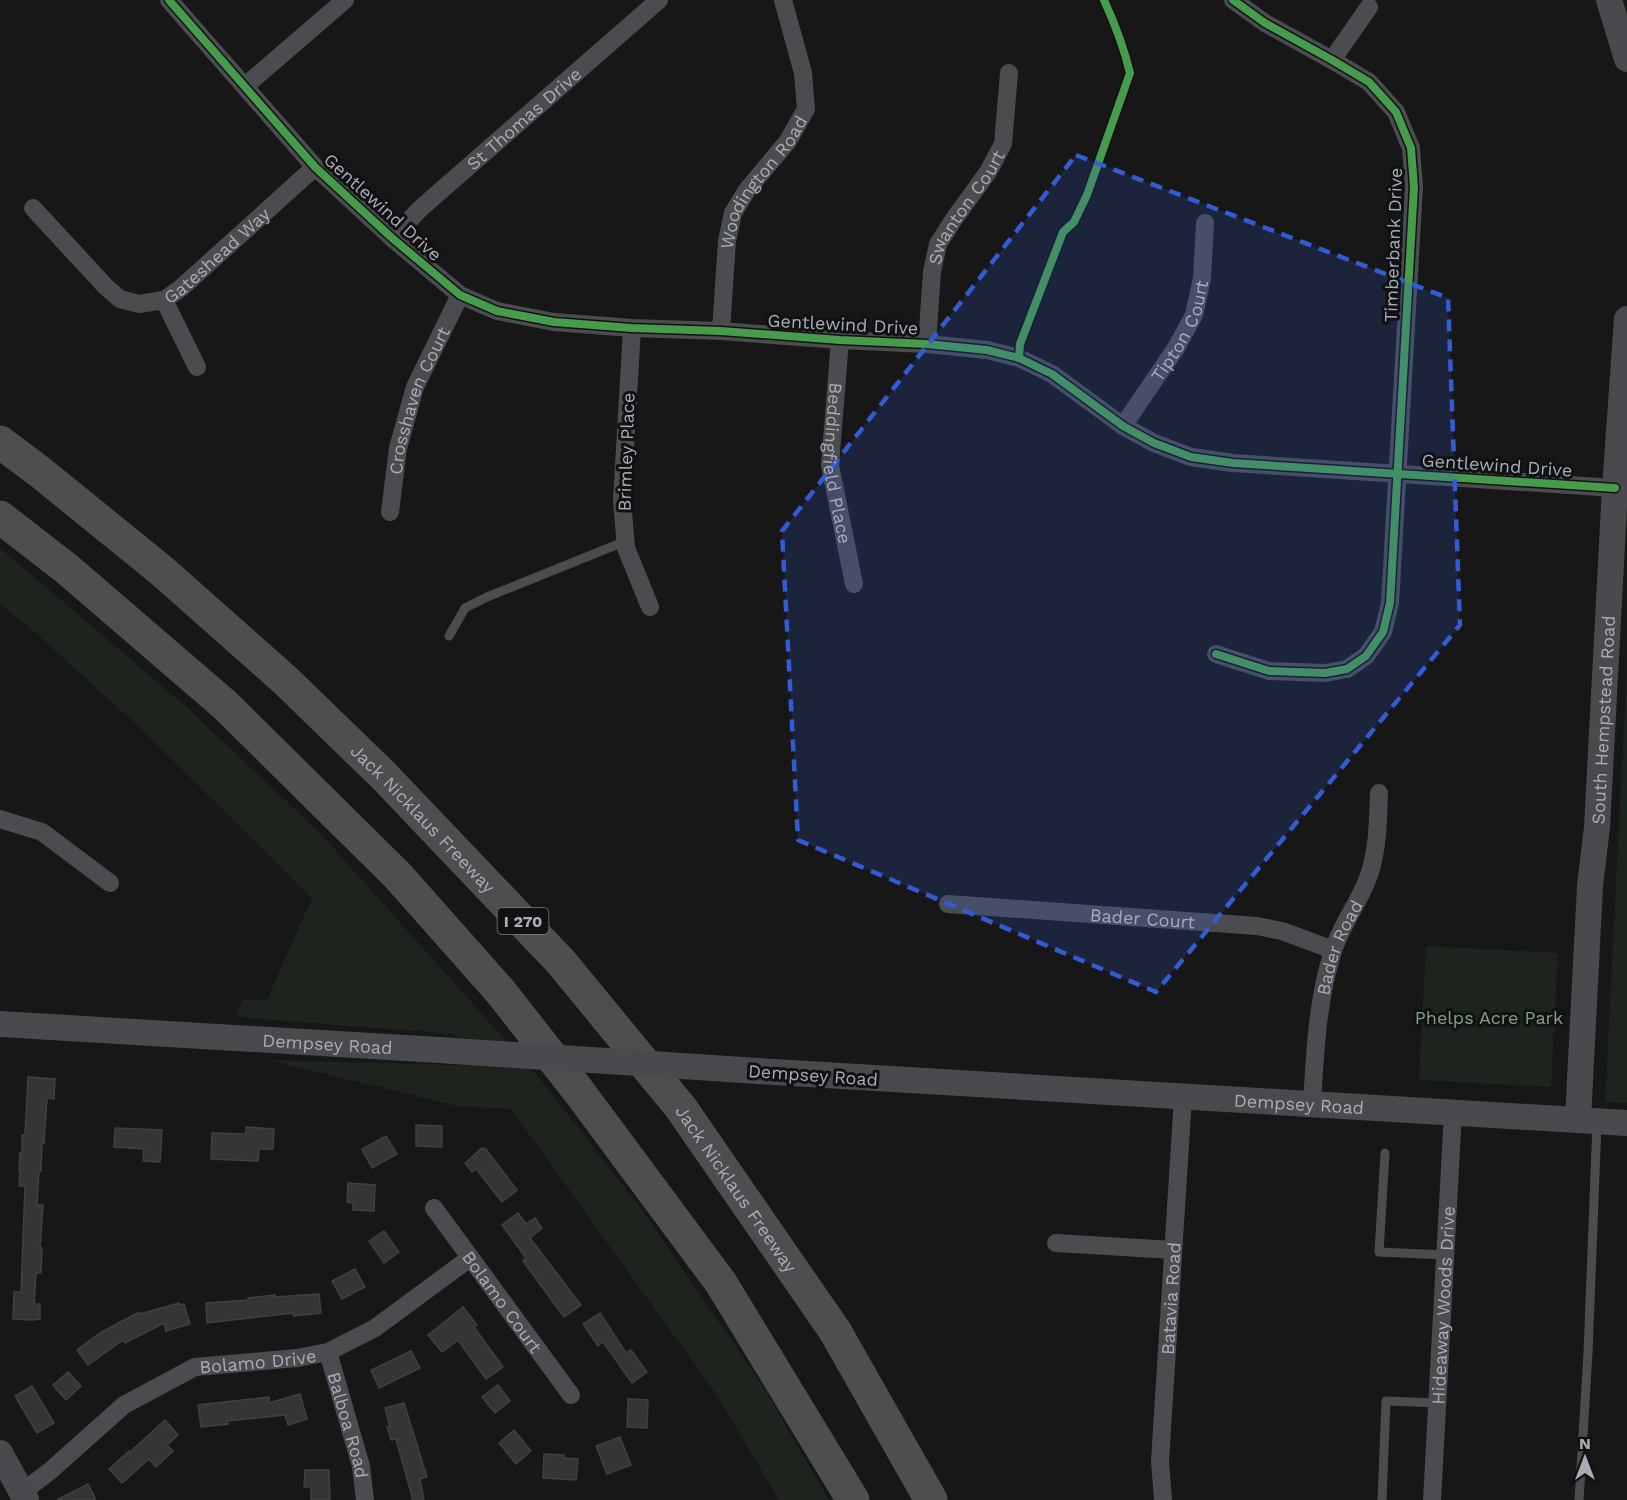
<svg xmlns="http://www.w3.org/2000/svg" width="1627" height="1500" font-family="'Work Sans',sans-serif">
  <rect width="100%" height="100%" fill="#171717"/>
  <g fill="#1d241e">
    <polygon points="0,548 183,704 320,833 541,1080 645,1214 764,1388 829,1500 779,1500 716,1394 511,1109 457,1106 268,1060 490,1066 454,1034 236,1017 242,1000 267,1000 312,898 136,724 29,627 0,604"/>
    <polygon points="1627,665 1627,1103 1605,1102"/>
    <polygon points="1426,946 1558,953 1551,1087 1419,1080"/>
  </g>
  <g fill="#353536" stroke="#3f4043" stroke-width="1.5">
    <polygon points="28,1077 55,1079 54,1099 47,1098 44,1143 42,1143 41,1171 39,1171 37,1205 43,1205 40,1248 42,1248 41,1273 36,1273 34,1304 40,1304 40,1319 32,1320 13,1319 14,1292 21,1292 25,1186 19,1186 20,1170 19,1170 20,1153 22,1153 22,1135 25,1135"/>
    <polygon points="416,1125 442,1126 442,1147 416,1146"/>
    <polygon points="246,1127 274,1129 273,1149 259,1149 258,1161 211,1159 212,1133 246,1134"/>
    <polygon points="115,1128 162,1130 160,1162 143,1161 144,1149 114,1147"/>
    <polygon points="386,1136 397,1154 372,1168 362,1149"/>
    <polygon points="482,1148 484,1149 485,1148 517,1190 502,1202 476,1169 472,1172 465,1163"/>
    <polygon points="348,1183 375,1185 374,1211 353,1210 353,1203 347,1202"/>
    <polygon points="518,1213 526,1224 535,1218 542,1228 530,1238 581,1305 564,1317 523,1261 526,1258 502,1225"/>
    <polygon points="384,1231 399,1252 384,1263 369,1241"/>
    <polygon points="355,1269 365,1287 342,1299 332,1281"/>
    <polygon points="319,1294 321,1313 294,1316 293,1313 207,1323 206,1303 248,1300 248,1298 275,1295 275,1297"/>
    <polygon points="179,1303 179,1305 184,1304 190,1324 166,1331 164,1323 125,1343 123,1340 88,1365 77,1350 100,1333 139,1312 140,1314"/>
    <polygon points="463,1307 477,1325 474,1327 503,1367 486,1379 458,1340 442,1352 428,1335"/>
    <polygon points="600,1313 626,1353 631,1350 647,1372 632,1383 603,1342 598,1346 583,1324"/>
    <polygon points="411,1351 420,1368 379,1388 371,1370"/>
    <polygon points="68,1372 81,1386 66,1400 53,1385"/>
    <polygon points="498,1385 510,1401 495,1413 482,1397"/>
    <polygon points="32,1386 54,1423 37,1433 15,1396"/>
    <polygon points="300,1394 307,1419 288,1425 285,1415 227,1421 228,1424 201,1427 198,1405 269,1397 269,1403"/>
    <polygon points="628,1399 648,1400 647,1428 627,1427"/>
    <polygon points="404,1403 427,1477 420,1479 424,1500 413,1500 396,1439 391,1440 387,1427 390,1427 385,1408"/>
    <polygon points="165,1420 178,1435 167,1445 173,1451 156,1467 149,1459 122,1483 109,1469 129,1451 130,1452"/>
    <polygon points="514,1430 531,1451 516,1464 499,1443"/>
    <polygon points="620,1437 631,1465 607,1474 596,1446"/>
    <polygon points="544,1454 564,1455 564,1458 578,1459 576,1480 543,1478"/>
    <polygon points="305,1470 329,1470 330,1500 311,1500 311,1487 304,1487"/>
    <polygon points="88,1484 96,1500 57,1500"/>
  </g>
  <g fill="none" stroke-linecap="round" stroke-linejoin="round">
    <g stroke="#4b4c50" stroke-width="9">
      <polyline points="449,636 465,608 487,597 626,541"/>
      <polyline points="1385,1153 1379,1252 1446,1255"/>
      <polyline points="1382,1500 1386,1401 1438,1403"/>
      <polyline points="1579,1500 1588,1353 1597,1123"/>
    </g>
    <g stroke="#4b4c50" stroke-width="18">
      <polyline points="169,0 315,167 392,238 460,295 497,311 554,322 632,328 721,331 840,340 927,344 987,350 1019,358 1052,374 1123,426 1154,443 1191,457 1233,463 1615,488"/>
      <polyline points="1332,60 1369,7"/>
      <polyline points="245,86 345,0"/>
      <path id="s1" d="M33 208 106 287 120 299 139 304 164 300 181 288 315 167"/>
      <path id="s2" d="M392 238 421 208 659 0"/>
      <polyline points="164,300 197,367"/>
      <polyline points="632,328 622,500 626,548 650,607"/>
      <path id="s3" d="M721 331 727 241 733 213 747 190 788 141 806 109 803 73 783 0"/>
      <path id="s4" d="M840 340 830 465 854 584"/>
      <path id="s5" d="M927 344 932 272 938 244 954 219 988 172 1003 144 1009 73"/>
      <path id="s6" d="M1123 426 1176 348 1194 315 1202 278 1205 223"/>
      <path id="s7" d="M390 512 398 448 415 387 460 295"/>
      <polyline points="1216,654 1269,671 1325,673 1347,669 1366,656 1383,632 1390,603 1414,187 1411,148 1396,112 1369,82 1332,60 1265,23 1233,0"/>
      <polyline points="0,819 42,832 110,883"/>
      <path id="s8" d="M948 904 1257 926 1282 931 1333 950"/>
      <path id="s9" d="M1312 1104C1315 1053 1317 1003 1332 954 1340 926 1360 902 1369 875 1378 849 1378 820 1379 793"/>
      <path id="s10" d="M434 1208 571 1395"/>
      <polyline points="1056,1243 1173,1250"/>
      <path id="s11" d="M328 1352 361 1466 365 1500"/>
      <path id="s12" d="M21 1493 50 1471 124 1405 195 1367 297 1358 328 1352 375 1328 470 1258"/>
      <path id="s13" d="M1163 1500 1160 1461 1183 1097"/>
      <path id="s14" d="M1432 1500 1453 1112"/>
    </g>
    <g stroke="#4a4a4e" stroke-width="26">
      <polyline points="1609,0 1627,59"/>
      <path id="s15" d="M0 1024 439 1050"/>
      <path id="s16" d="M758 1071 1627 1123"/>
      <path id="s17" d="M1578 1119 1590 886 1597 827 1615 488 1627 319"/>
      <polyline points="0,1453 26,1500"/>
    </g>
    <g stroke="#4e4e51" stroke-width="33">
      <path id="s18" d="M0 442 40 472 162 571 285 680 384 776 561 962 681 1108 835 1331 931 1500"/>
      <polyline points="0,517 67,569 225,705 398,876 500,991 580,1093 721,1283 853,1500"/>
    </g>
    <polyline stroke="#4a4a4e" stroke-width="26" points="439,1050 758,1071"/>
    <g stroke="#111113" stroke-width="11">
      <g id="cycleway">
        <polyline points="169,0 315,167 392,238 460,295 497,311 554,322 632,328 721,331 840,340 927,344 987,350 1019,358 1052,374 1123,426 1154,443 1191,457 1233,463 1615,488"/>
        <path d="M1019 358 1020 344 1063 232 1074 222 1087 195 1130 73C1124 48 1115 24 1104 0"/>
        <polyline points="1216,654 1269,671 1325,673 1347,669 1366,656 1383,632 1390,603 1414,187 1411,148 1396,112 1369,82 1332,60 1265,23 1233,0"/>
      </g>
    </g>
    <use href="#cycleway" stroke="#469c4c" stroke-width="8"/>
  </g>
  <path fill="#325cd3" fill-opacity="0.2" stroke="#325cd3" stroke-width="4.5" stroke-dasharray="12 8" stroke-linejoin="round" d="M1076 155 1448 298 1460 625 1156 992 798 840 782 531Z"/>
  <g text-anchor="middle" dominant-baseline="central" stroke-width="6" stroke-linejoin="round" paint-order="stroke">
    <rect fill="#111113" stroke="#7b7e86" stroke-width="1.5" x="497.5" y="908" width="51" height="26" rx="4.5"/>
    <g font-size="16" font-weight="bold" fill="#a8adb8">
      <text x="523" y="921">I 270</text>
    </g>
    <g font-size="18" fill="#a8adb8" stroke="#111113">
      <text stroke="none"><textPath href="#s2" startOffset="178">St Thomas Drive</textPath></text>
      <text stroke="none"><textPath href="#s3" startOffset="160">Woodington Road</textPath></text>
      <text transform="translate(383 207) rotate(42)">Gentlewind Drive</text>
      <text stroke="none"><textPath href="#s5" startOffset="146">Swanton Court</textPath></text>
      <text transform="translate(1393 245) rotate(-88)">Timberbank Drive</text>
      <text stroke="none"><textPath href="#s1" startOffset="240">Gateshead Way</textPath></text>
      <text transform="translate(843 324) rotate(3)">Gentlewind Drive</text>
      <text stroke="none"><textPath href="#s6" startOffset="112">Tipton Court</textPath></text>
      <text stroke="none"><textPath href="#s7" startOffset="116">Crosshaven Court</textPath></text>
      <text transform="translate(626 452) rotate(-88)">Brimley Place</text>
      <text stroke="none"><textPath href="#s4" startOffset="124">Beddingfield Place</textPath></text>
      <text transform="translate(1497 465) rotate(4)">Gentlewind Drive</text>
      <text stroke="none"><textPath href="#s17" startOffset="400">South Hempstead Road</textPath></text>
      <text stroke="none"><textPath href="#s18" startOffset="567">Jack Nicklaus Freeway</textPath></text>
      <text stroke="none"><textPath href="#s8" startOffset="195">Bader Court</textPath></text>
      <text stroke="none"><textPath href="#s9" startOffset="160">Bader Road</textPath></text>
      <text stroke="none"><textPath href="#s15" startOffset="328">Dempsey Road</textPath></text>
      <text transform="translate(813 1075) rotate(4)">Dempsey Road</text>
      <text stroke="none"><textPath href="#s16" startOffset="542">Dempsey Road</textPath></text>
      <text stroke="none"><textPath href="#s18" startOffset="1053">Jack Nicklaus Freeway</textPath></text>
      <text stroke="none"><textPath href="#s13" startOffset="202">Batavia Road</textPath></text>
      <text stroke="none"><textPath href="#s10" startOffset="116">Bolamo Court</textPath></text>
      <text stroke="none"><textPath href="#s14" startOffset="195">Hideaway Woods Drive</textPath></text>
      <text stroke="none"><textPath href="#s12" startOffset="279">Bolamo Drive</textPath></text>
      <text stroke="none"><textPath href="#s11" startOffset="76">Balboa Road</textPath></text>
    </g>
    <g font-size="18" fill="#7fa381" stroke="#111113">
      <text x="1489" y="1017">Phelps Acre Park</text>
    </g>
  </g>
  <g transform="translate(1585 1458)" stroke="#111113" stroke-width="4.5" paint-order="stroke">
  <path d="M0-4.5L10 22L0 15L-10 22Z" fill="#a8adb8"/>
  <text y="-9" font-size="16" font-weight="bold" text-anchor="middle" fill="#a8adb8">N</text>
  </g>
</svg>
